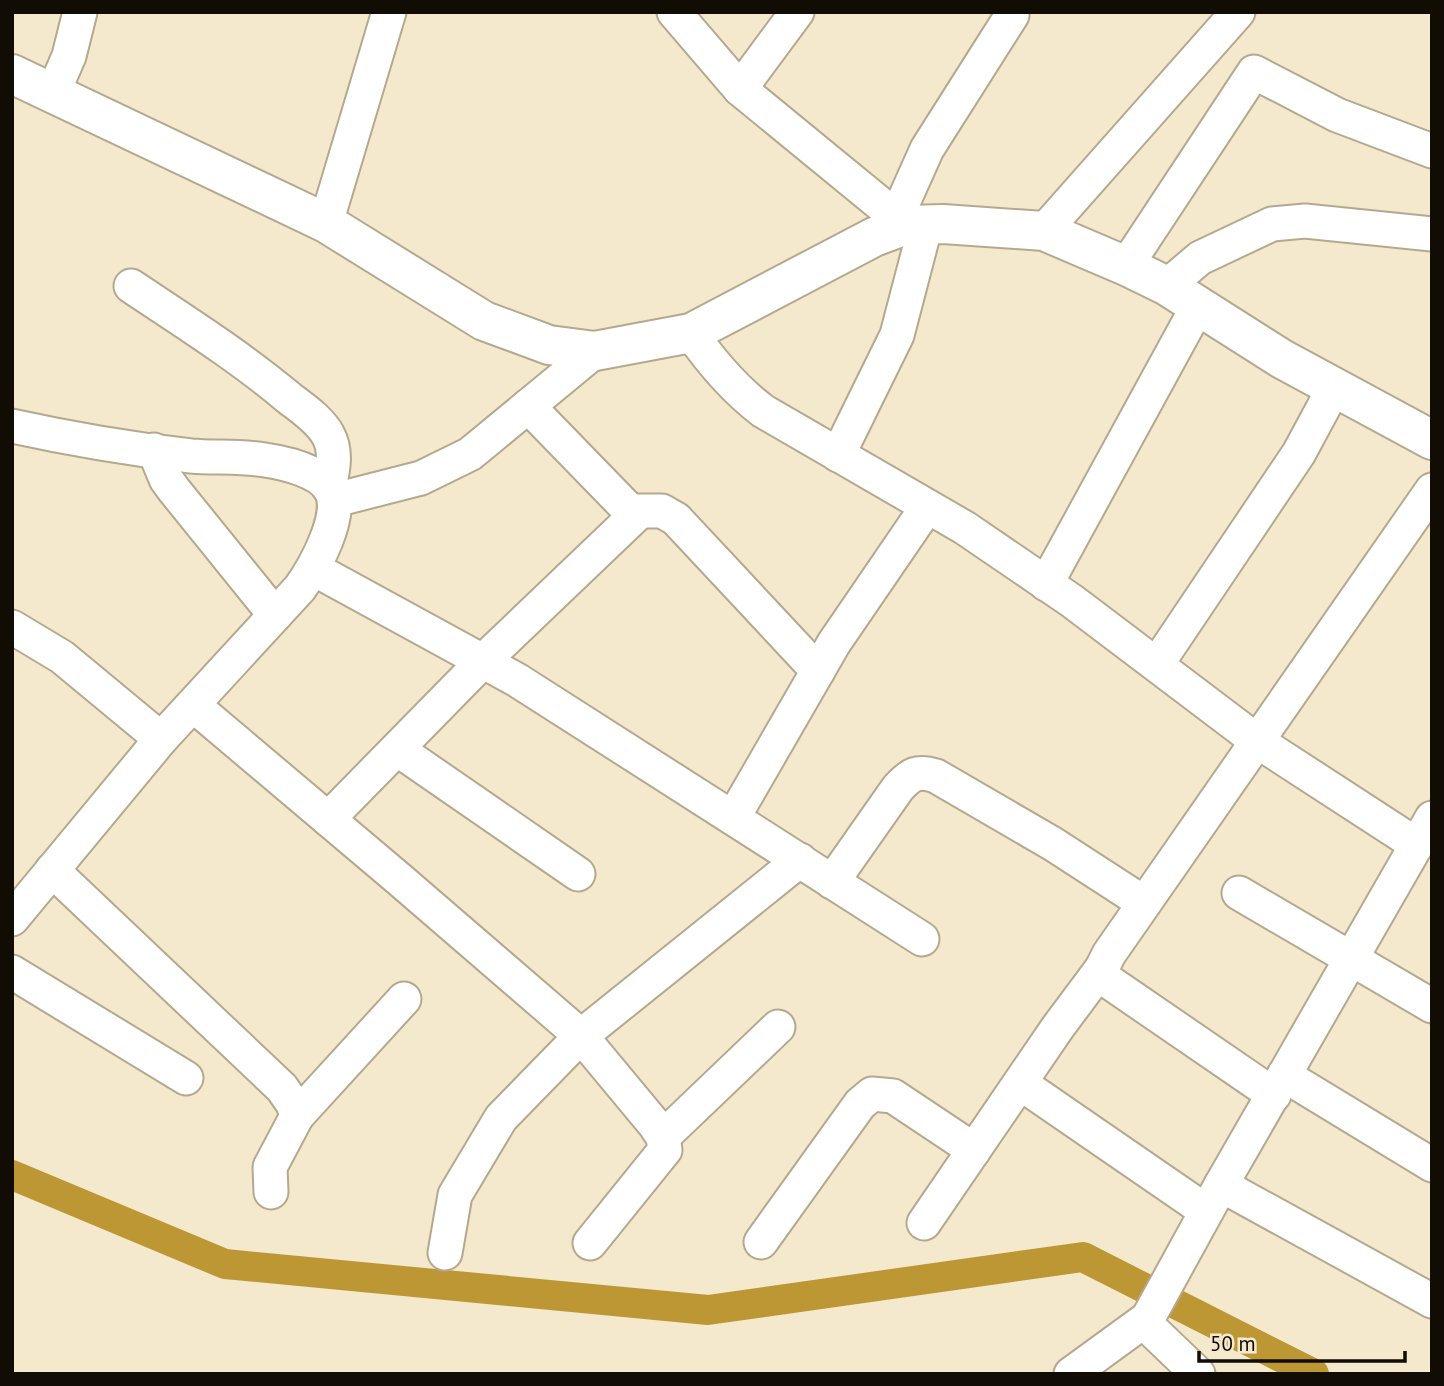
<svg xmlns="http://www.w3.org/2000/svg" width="1444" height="1386" font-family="'PT Sans',sans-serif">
  <rect width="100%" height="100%" fill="#f4e9cd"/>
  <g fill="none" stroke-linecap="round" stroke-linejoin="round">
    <polyline stroke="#bc9734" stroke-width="30" points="12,1175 225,1264 708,1310 1083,1257 1314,1374"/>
    <g stroke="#b4a98f" stroke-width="37">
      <g id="street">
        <polyline points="674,12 740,89 906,225"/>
        <polyline points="740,89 797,12"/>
        <polyline points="53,93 69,56 80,12"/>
        <polyline points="897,216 927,149 1012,15"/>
        <polyline points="326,223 389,12"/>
        <polyline points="1044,231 1238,12"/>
        <polyline points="1126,266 1254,72 1337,115 1432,151"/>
        <path d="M131 286C185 322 239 356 289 398 302 408 320 420 328 435 337 451 333 470 329 488"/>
        <polyline points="1167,286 1200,258 1272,224 1305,221 1432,234"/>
        <path d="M691 333C712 363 734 389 763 411L965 528 1072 601 1257 741 1417 845"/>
        <polyline points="528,406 630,511 662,511 676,519 818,671"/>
        <path d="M12 426C71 439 131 449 191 456 215 458 241 456 265 460 285 463 320 471 331 490 344 515 315 567 300 588L161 739 12 919"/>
        <polyline points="154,450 166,479 174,490 275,615"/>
        <polyline points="838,455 897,335 926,224"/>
        <polyline points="335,500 421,478 470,454 595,351"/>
        <polyline points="314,569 517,680 922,939"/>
        <polyline points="1046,584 1198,306"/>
        <polyline points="12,627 62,657 161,739"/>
        <polyline points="1157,664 1299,453 1335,386"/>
        <polyline points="193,705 399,879 581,1036 655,1125 663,1137 665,1150 590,1243"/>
        <polyline points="397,749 578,874"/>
        <polyline points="733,818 834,643 927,507"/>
        <polyline points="328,819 483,661 639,512"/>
        <polyline points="52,870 282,1088 293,1104 297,1116 270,1167 271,1192"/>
        <path d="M832 882 898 788C911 774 917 770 936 776L1053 844 1144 903"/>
        <polyline points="1239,893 1432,1006"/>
        <polyline points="12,972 186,1078"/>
        <polyline points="1284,1075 1432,1165"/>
        <polyline points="1020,1083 1206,1211"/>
        <polyline points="1274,1095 1105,979 1102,968 1109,954 1432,490"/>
        <polyline points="297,1116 404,999"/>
        <polyline points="663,1137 778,1027"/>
        <polyline points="1221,1185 1432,1301"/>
        <polyline points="924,1223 1058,1027 1102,968"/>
        <polyline points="761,1242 860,1104 872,1094 893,1096 974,1150"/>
        <polyline points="445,1253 455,1195 501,1118 581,1036 800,860"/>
        <polyline points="1071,1374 1148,1318"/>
        <polyline points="1198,1374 1151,1329 1148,1318 1221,1185 1432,818"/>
      </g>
    </g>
    <g stroke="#b4a98f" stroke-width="42">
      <polyline id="secondary" points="12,74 326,223 484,321 549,345 595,351 691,333 874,237 906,225 943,224 1044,231 1126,266 1167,286 1282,359 1432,440"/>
    </g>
    <use href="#street" stroke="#fff" stroke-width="33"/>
    <use href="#secondary" stroke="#fff" stroke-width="38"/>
  </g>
  <rect width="1444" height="1386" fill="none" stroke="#110d05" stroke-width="28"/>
  <path d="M1199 1351v10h206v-10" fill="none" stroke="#110d05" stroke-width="3.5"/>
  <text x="1210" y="1351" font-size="21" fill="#110d05" stroke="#f4e9cd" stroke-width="5" paint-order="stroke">50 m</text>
</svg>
